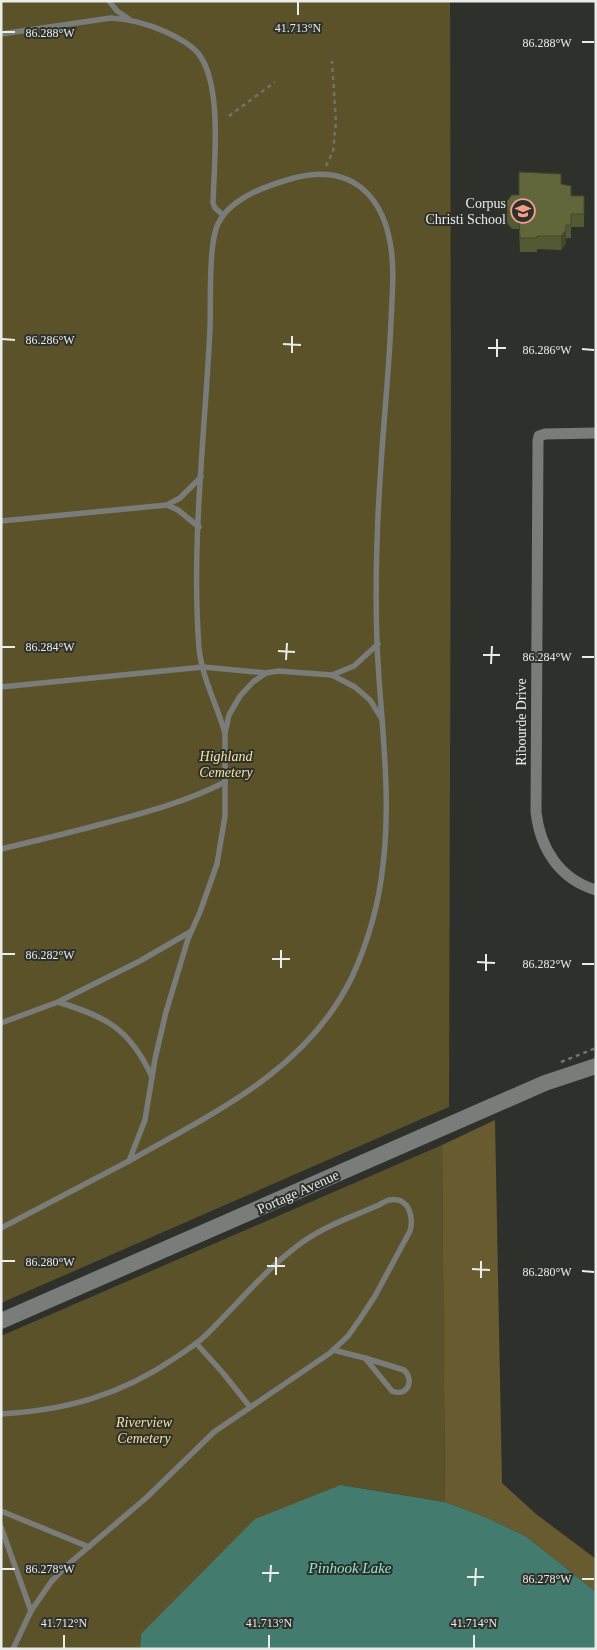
<svg xmlns="http://www.w3.org/2000/svg" width="597" height="1650" font-family="Georgia,serif">
  <rect width="100%" height="100%" fill="#2e302c"/>
  <g fill="#5c5229">
    <polygon points="1,1 450,1 451,420 449,1107 1,1303"/>
    <polygon points="442,1145 445,1502 342,1485 141,1634 140,1649 1,1649 1,1336"/>
  </g>
  <polygon fill="#675b2f" points="495,1120 502,1483 536,1514 596,1559 596,1592 527,1537 488,1518 445,1502 442,1145"/>
  <polygon fill="#437c6f" points="341,1485 445,1502 488,1518 527,1537 596,1592 596,1649 140,1649 141,1634 255,1519"/>
  <g fill="none" stroke-linecap="round" stroke-linejoin="round">
    <g stroke="#70726e" stroke-width="2.5" stroke-dasharray="4 4" stroke-linecap="butt">
      <polyline points="229,116 275,82"/>
      <polyline points="326,166 333,152 336,122 332,61"/>
      <polyline points="561,1062 596,1048"/>
    </g>
    <g stroke="#797c78" stroke-width="5.5">
      <polyline points="109,1 117,11 129,19"/>
      <path d="M1 34 111 18C131 19 148 24 166 32 177 37 190 44 198 53 223 84 214 164 213 203L215 208 223 215"/>
      <polyline points="167,505 178,510 199,527"/>
      <polyline points="1,521 167,505 180,498 201,477"/>
      <polyline points="332,675 354,666 378,644"/>
      <polyline points="1,687 203,667 266,673 278,671 332,675 355,687 370,700 382,719"/>
      <path d="M1 849C35 841 68 833 102 824 144 813 186 802 225 782"/>
      <path d="M58 1002C107 1017 130 1029 152 1077"/>
      <polyline points="1,1023 58,1002 140,961 190,932"/>
      <path d="M129 1161C215 1112 307 1070 352 977 368 942 379 903 383 865 392 791 380 717 377 643 375 585 377 522 381 465 384 417 389 370 391 322 392 296 395 268 390 242 387 225 380 207 368 194 348 173 321 171 294 178 269 185 232 197 219 222 208 240 211 304 210 328 205 434 191 542 199 648 202 678 217 705 225 733"/>
      <polyline points="1,1228 129,1161 145,1120 155,1059 166,1012 188,939 200,912 217,864 225,816 225,733 229,715 240,696 253,682 266,673"/>
      <polyline points="196,1343 223,1373 250,1407"/>
      <polyline points="333,1350 365,1358"/>
      <path d="M365 1358 404 1370C415 1381 407 1397 392 1391Z"/>
      <path d="M1 1414C67 1410 121 1395 175 1358 185 1351 197 1344 206 1335 238 1304 267 1267 304 1241 327 1225 354 1216 379 1205 382 1203 386 1201 389 1200 409 1196 414 1217 410 1231L375 1296 360 1319 348 1336 330 1353 214 1432 146 1498 65 1567 51 1582 31 1611"/>
      <polyline points="1,1511 89,1547"/>
      <polyline points="1,1527 31,1611 13,1649"/>
    </g>
    <path stroke="#797c78" stroke-width="11" d="M596 433 545 434 539 436 538 441 536 812C540 848 559 879 596 890"/>
    <polyline stroke="#797c78" stroke-width="16" points="1,1321 545,1083 596,1066"/>
  </g>
  <polygon fill="#535933" points="519,195 584,196 584,227 571,227 571,238 566,238 566,243 561,250 537,249 537,252 520,252 519,229 512,229 507,223 507,201"/>
  <polygon fill="#444829" points="566,230 566,243 561,250 561,236"/>
  <polygon fill="#61673b" stroke="#444829" points="519,172 561,174 561,184 571,186 571,196 584,196 584,214 571,214 571,225 566,225 566,230 561,236 537,236 537,238 520,238 519,215 512,215 507,209 507,201 512,195 519,195"/>
  <path fill="none" stroke="#eaece9" stroke-width="2" d="M298 15V2M2 32H15M582 42H594M2 339 15 340M283 344 301 345M488 348H506M582 349 594 350M292 353V336M497 357V339M2 647H15M278 651 295 652M483 655H500M582 657H594M286 660 287 643M491 664 492 646M2 954H15M272 959H290M477 962 495 963M582 964H594M281 968V950M486 971V954M2 1261H15M267 1266H285M472 1269 490 1270M582 1271 594 1272M276 1275V1257M481 1278V1261M2 1569H15M262 1573H279M467 1577H484M582 1579H594M270 1582 271 1565M475 1586 476 1568M64 1648V1635M269 1648V1635M474 1648V1635"/>
  <defs>
    <g id="school-ring" transform="scale(1.25)"><circle r="9.5" fill="#2e302c" stroke="#f49e8a" stroke-width="1.5"/><path d="M0-5L7-2L0 1L-7-2ZM-4 1L0 2.5L4 1V4Q0 6-4 4Z" fill="#f49e8a"/></g>
  </defs>
  <g fill-rule="evenodd">
    <use href="#school-ring" x="523" y="211"/>
  </g>
  <g text-anchor="middle" dominant-baseline="central" stroke-width="4" stroke-linejoin="round" paint-order="stroke">
    <g font-size="14" fill="#eaece9" stroke="#2e302c" text-anchor="end">
      <text x="506" y="203">Corpus<tspan x="506" dy="16">Christi School</tspan></text>
    </g>
    <g font-size="14" fill="#eaece9" stroke="#2e302c">
      <text transform="translate(521 722) rotate(-90)">Ribourde Drive</text>
      <text transform="translate(298 1192) rotate(-24)">Portage Avenue</text>
    </g>
    <g font-size="14" font-style="italic" fill="#f7e49b" stroke="#2e302c">
      <text x="226" y="756">Highland<tspan x="226" dy="16">Cemetery</tspan></text>
      <text x="144" y="1422">Riverview<tspan x="144" dy="16">Cemetery</tspan></text>
    </g>
    <g font-size="15" font-style="italic" fill="#8be8d2" stroke="#2e302c">
      <text x="350" y="1568">Pinhook Lake</text>
    </g>
  </g>
  <g font-size="12" text-anchor="middle" fill="#eaece9" stroke="#2e302c" stroke-width="4" stroke-linejoin="round" paint-order="stroke">
    <text x="298" y="32">41.713°N</text>
    <text x="50" y="37">86.288°W</text>
    <text x="547" y="47">86.288°W</text>
    <text x="50" y="344">86.286°W</text>
    <text x="547" y="354">86.286°W</text>
    <text x="50" y="651">86.284°W</text>
    <text x="547" y="661">86.284°W</text>
    <text x="50" y="959">86.282°W</text>
    <text x="547" y="968">86.282°W</text>
    <text x="50" y="1266">86.280°W</text>
    <text x="547" y="1276">86.280°W</text>
    <text x="50" y="1573">86.278°W</text>
    <text x="547" y="1583">86.278°W</text>
    <text x="64" y="1627">41.712°N</text>
    <text x="269" y="1627">41.713°N</text>
    <text x="474" y="1627">41.714°N</text>
  </g>
  <rect width="597" height="1650" fill="none" stroke="#eaece9" stroke-width="5"/>
</svg>
